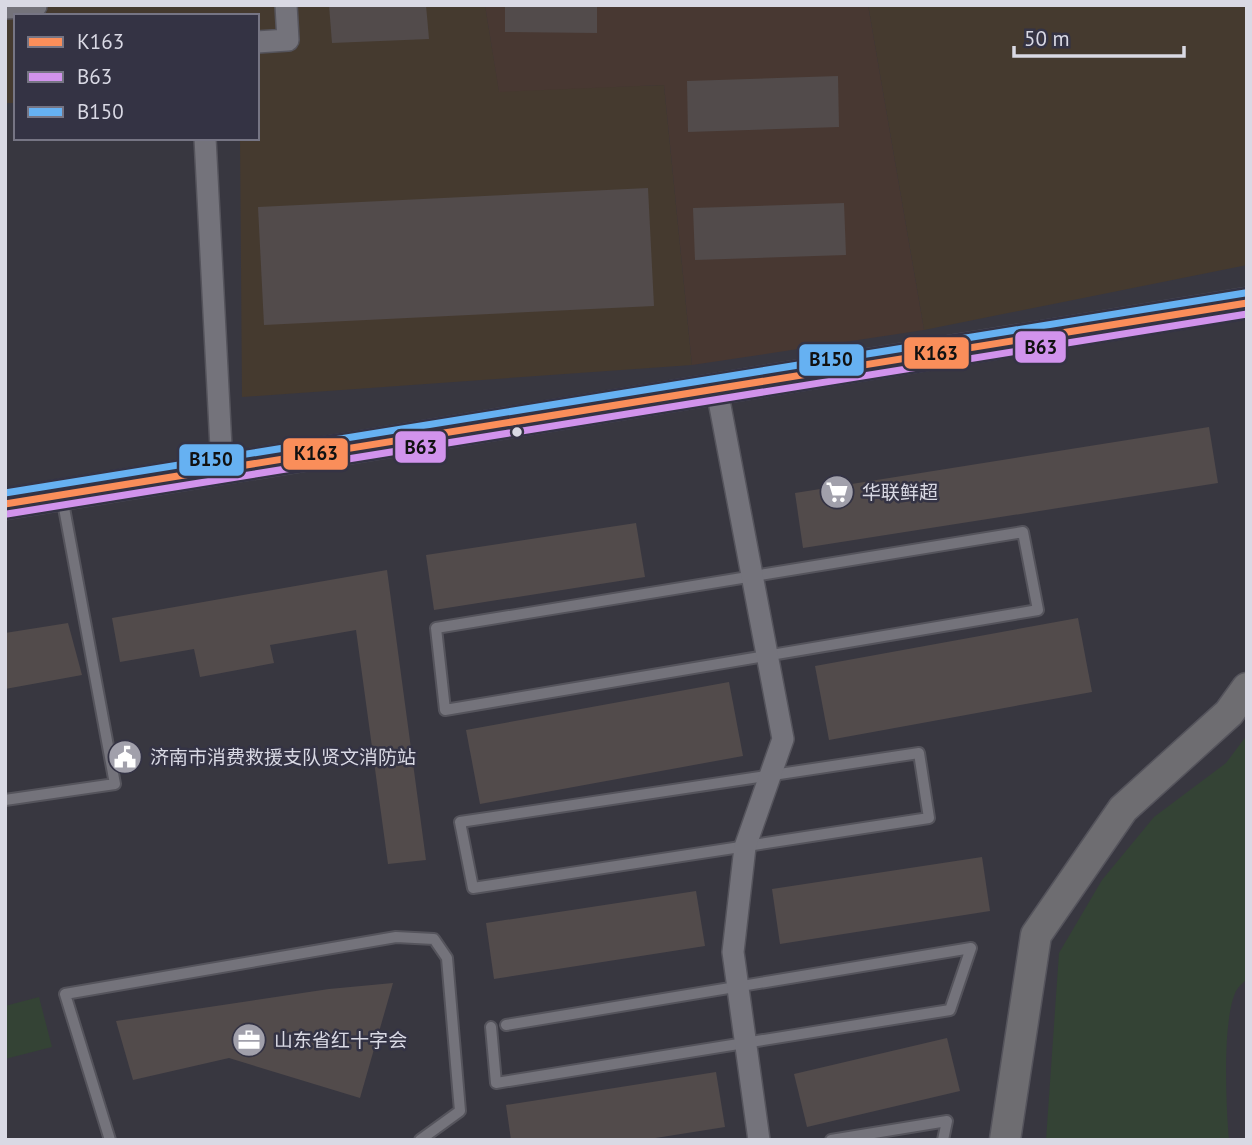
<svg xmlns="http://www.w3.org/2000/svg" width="1252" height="1145" font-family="'PT Sans','Noto Sans SC',sans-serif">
  <rect width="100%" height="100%" fill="#383740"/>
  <g fill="#453a2f">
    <polygon points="5,5 485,5 499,90 664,85 692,365 242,397 240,138 257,138 257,16 16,16 16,103 5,103"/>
    <polygon points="868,5 1247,5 1247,265 924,330"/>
  </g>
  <polygon fill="#483832" points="485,5 868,5 924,330 692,365 664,85 499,92"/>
  <g fill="#344335">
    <path d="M1247 735V979C1243 983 1238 987 1236 991 1222 1020 1226 1106 1229 1140H1046L1059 953 1102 880 1154 817 1226 763Z"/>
    <polygon points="39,997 52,1047 5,1059 5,1006"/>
  </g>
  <g fill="#524b4b">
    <polygon points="329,5 426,5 429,39 332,43"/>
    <polygon points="505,5 597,5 597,33 505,32"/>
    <polygon points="838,76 839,127 688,132 687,81"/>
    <polygon points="648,188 654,306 264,325 258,207"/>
    <polygon points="844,203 846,255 695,260 693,208"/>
    <polygon points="1209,427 1218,483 803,548 795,493"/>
    <polygon points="636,523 645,577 434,610 426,555"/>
    <polygon points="387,570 426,860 388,864 356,630 270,645 274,663 200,677 194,649 120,662 112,618"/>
    <polygon points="1078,618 1092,692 829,740 815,666"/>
    <polygon points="68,623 82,675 5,689 5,633"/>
    <polygon points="729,682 743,756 480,804 466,730"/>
    <polygon points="982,857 990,911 780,944 772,889"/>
    <polygon points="696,891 705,946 494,979 486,923"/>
    <polygon points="393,983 360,1098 229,1058 133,1080 116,1021 329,989"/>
    <polygon points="947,1038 960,1091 807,1127 794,1074"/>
    <polygon points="716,1072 725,1127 643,1140 511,1140 506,1105"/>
  </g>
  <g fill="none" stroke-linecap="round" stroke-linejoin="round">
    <g stroke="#55545c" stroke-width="14">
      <g id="lane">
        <polygon points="1023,532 1038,610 445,710 436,628"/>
        <polygon points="919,753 929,818 473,888 460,822"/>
        <polyline points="5,800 115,784 62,497"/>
        <polyline points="491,1027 496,1083 950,1010 971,948 506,1025"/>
        <polyline points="110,1140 65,994 396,937 434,939 447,958 460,1111 420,1140"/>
        <polyline points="831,1140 947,1121 943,1140"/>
      </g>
    </g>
    <g stroke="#55545c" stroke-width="24">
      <g id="street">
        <polyline points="5,8 36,6"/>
        <polyline points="257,42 288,40 286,5"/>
        <polyline points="205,138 222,467"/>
        <polyline points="717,390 783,739 745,847 733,952 759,1140"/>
      </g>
    </g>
    <g stroke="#55545c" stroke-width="33">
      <g id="secondary">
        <polyline points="5,504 1247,303"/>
        <polyline points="1005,1140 1036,935 1123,809 1229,713 1247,688"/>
      </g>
    </g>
    <use href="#lane" stroke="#74737b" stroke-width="10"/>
    <use href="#street" stroke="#74737b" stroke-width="21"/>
    <use href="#secondary" stroke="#6e6d71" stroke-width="30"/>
    <g stroke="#343344" stroke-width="12">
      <polyline id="bus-1" points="5,504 1247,303"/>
    </g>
    <g stroke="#343344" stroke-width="12">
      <polyline id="bus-2" points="7,514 1247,314"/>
    </g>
    <g stroke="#343344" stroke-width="12">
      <polyline id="bus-3" points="5,493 1245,293"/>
    </g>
    <use href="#bus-1" stroke="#fa8e5a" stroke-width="7"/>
    <use href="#bus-2" stroke="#d193ec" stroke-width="7"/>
    <use href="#bus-3" stroke="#66b1f2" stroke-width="7"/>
  </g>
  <defs>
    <g id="supermarket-disc" transform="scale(1.75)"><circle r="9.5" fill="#a1a0ab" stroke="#343344"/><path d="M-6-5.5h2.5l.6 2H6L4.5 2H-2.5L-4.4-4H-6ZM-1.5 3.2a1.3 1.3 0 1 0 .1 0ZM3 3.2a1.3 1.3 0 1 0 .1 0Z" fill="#fff"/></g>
    <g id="civic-disc" transform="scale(1.75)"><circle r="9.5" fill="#a1a0ab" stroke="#343344"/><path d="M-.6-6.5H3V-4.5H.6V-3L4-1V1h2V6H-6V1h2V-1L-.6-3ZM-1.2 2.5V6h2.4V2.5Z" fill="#fff"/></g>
    <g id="office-disc" transform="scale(1.75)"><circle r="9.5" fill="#a1a0ab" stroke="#343344"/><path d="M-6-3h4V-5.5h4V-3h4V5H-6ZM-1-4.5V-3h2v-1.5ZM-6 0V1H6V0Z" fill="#fff"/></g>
  </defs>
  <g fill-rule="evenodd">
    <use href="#supermarket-disc" x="837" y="492"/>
    <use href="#civic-disc" x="125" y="757"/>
    <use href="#office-disc" x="249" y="1040"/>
  </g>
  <circle fill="#d9d9e4" stroke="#343344" stroke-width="2.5" cx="517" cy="432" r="6"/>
  <g text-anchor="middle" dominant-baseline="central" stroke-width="5" stroke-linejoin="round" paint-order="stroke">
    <g font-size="19" fill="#d9d9e4" stroke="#343344" text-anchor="start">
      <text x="862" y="492">华联鲜超</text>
      <text x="150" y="757">济南市消费救援支队贤文消防站</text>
      <text x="274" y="1040">山东省红十字会</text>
    </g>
  </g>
  <g stroke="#343344" stroke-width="2.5">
    <rect x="1014" y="330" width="53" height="34" rx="7" fill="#d193ec"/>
    <rect x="903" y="336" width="67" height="34" rx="7" fill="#fa8e5a"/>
    <rect x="798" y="343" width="67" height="34" rx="7" fill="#66b1f2"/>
    <rect x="394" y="430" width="53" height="34" rx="7" fill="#d193ec"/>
    <rect x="282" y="437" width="67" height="34" rx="7" fill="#fa8e5a"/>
    <rect x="178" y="443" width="67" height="34" rx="7" fill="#66b1f2"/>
  </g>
  <g font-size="19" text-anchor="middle" font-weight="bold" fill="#111">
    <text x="1041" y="354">B63</text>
    <text x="936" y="360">K163</text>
    <text x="831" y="366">B150</text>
    <text x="421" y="454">B63</text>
    <text x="316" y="460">K163</text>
    <text x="211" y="466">B150</text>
  </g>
  <rect width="1252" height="1145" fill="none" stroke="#d9d9e4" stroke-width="14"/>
  <rect x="14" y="14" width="245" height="126" fill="#343344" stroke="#767584" stroke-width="2"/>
  <rect x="28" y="37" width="35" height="10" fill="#fa8e5a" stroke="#767584" stroke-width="2"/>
  <text x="77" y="49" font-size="21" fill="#d9d9e4">K163</text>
  <rect x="28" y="72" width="35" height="10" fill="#d193ec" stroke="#767584" stroke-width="2"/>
  <text x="77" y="84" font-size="21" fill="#d9d9e4">B63</text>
  <rect x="28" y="107" width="35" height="10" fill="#66b1f2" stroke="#767584" stroke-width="2"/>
  <text x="77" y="119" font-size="21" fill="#d9d9e4">B150</text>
  <path d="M1014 46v10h170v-10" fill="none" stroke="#d9d9e4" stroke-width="3.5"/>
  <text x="1024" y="46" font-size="21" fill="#d9d9e4" stroke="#343344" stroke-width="5" paint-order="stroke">50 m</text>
</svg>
